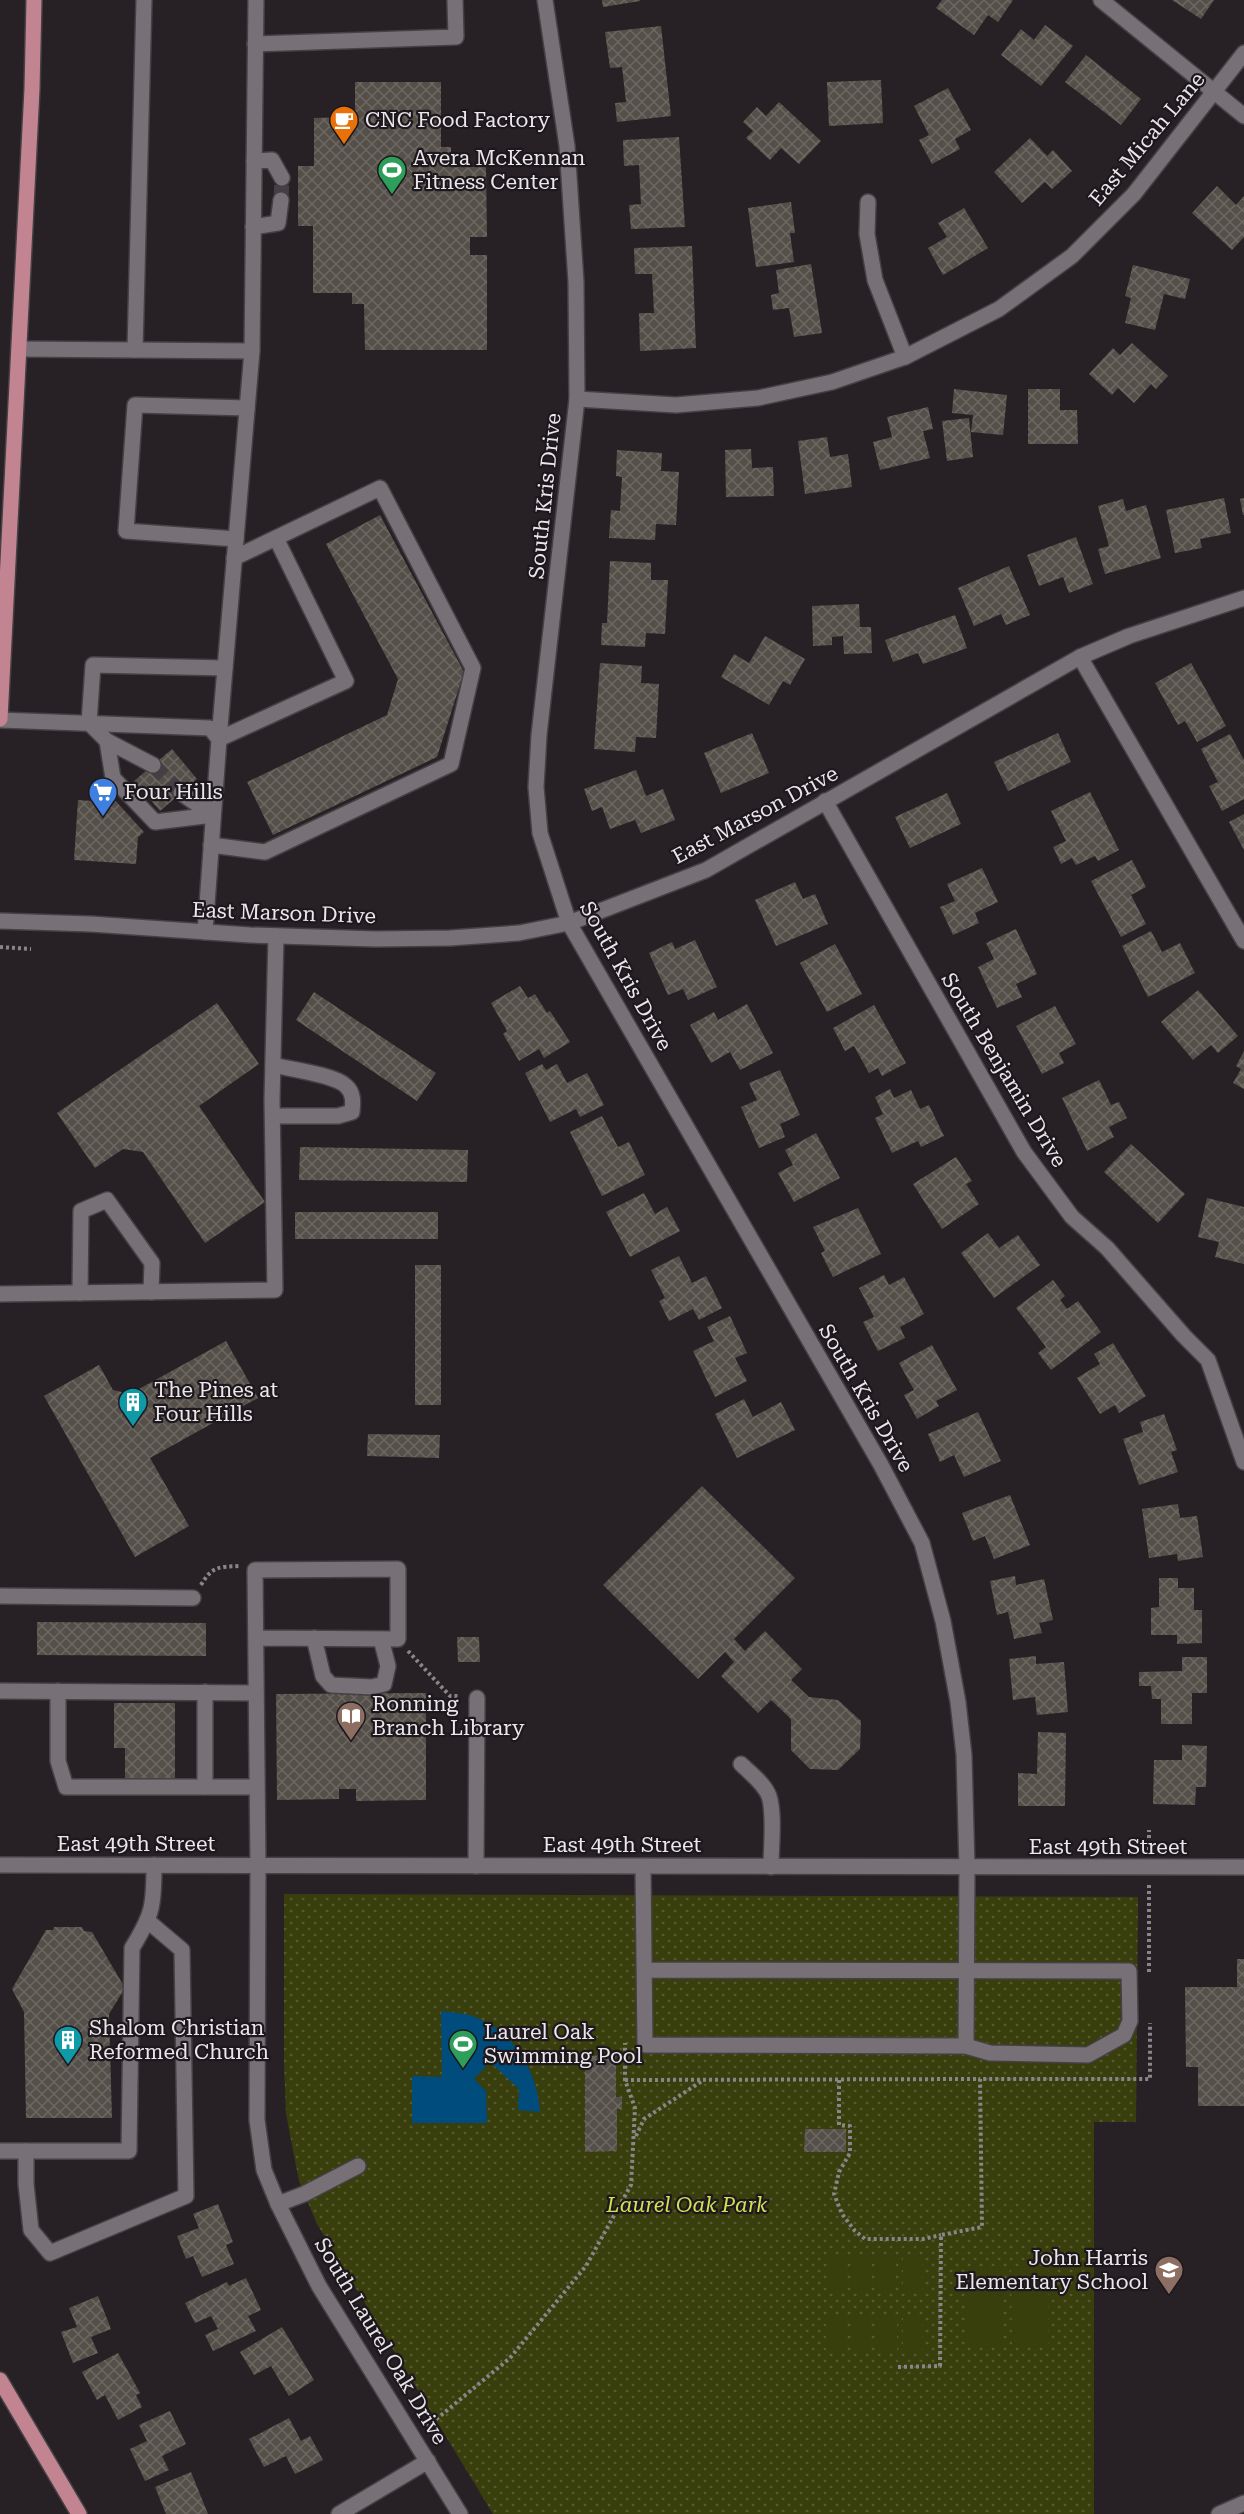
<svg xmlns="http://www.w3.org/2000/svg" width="1244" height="2514" font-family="'Roboto Serif',serif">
  <defs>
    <pattern id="park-dots" width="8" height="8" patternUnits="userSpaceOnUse" patternTransform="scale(1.5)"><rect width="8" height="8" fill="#393e0d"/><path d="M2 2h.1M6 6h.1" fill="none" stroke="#565a30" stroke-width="1.8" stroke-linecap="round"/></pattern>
    <pattern id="building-cross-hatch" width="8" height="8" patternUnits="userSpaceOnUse" patternTransform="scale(1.5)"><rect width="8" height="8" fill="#544f48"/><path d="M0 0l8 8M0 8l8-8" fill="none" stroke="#6d6862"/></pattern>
  </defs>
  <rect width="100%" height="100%" fill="#272126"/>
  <polygon fill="url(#park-dots)" points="284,1894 1138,1897 1136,2122 1094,2122 1094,2514 493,2514 317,2224 299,2181 286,2114 284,2064"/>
  <g fill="#393e0d">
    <rect x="827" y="2256" width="19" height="35"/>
    <polygon points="852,2256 871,2256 870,2292 851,2292"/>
    <polygon points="877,2256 896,2256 895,2292 876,2292"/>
    <rect x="903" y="2257" width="19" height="36"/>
    <rect x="965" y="2266" width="36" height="78"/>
    <polygon points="1011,2266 1048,2266 1048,2344 1012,2344"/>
    <rect x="826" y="2315" width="19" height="36"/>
    <rect x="852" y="2315" width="19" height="36"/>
    <polygon points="878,2316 897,2317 897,2352 877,2352"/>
    <polygon points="903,2317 922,2317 922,2353 903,2352"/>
  </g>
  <path fill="#004d7d" d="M441 2011C450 2012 461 2013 469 2015 512 2028 537 2069 540 2112L518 2110 519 2089 490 2062 474 2079 486 2091 487 2123H412V2076L442 2077Z"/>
  <g fill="url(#building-cross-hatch)">
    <polygon points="602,0 640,0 640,1 603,7"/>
    <polygon points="942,0 1013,0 998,22 988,15 974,35 936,8"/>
    <polygon points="1172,0 1214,0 1201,19"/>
    <polygon points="1045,25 1073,46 1041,86 1001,55 1021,29 1034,40"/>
    <polygon points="661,26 671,116 617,122 615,103 626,102 622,67 610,68 605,32"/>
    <polygon points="1086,55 1141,99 1121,125 1065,82"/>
    <polygon points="881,80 883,123 829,126 827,82"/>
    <polygon points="355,82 441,82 441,147 451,147 451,167 486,167 487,237 470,237 470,255 487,255 487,350 365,350 364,304 352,304 352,293 313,293 313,226 298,226 298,166 314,166 314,118 355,117"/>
    <polygon points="948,88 971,130 955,139 960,149 932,164 919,140 929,135 914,106"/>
    <polygon points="779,102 821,141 799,164 781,148 770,160 746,138 753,131 743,122 757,107 766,116"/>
    <polygon points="679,137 685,227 631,229 629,205 641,204 639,165 624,166 623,140"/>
    <polygon points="1030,138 1047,156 1053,150 1072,171 1052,189 1045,182 1022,203 994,172"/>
    <polygon points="1217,186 1236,205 1244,196 1244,237 1232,250 1192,213"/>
    <polygon points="791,202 795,233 790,233 794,262 756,267 748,208"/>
    <polygon points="964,208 988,248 943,275 928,248 947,237 938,223"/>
    <polygon points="692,246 696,348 640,351 639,313 654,313 652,274 635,274 634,248"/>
    <polygon points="811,264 822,333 794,337 789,308 773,310 771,295 779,293 776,270"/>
    <polygon points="1133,265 1190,279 1185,299 1164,294 1155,330 1125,323 1131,298 1125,296"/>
    <polygon points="1132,343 1168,376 1156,389 1151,384 1134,403 1118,388 1112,395 1089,374 1113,348 1120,355"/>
    <polygon points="954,389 1007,395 1003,435 971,432 973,415 952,413"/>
    <polygon points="1028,389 1060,389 1060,410 1077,410 1078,444 1028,444"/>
    <polygon points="928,407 933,429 923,431 930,458 880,470 873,442 892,437 887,417"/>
    <polygon points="969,418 973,457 947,461 942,421"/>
    <polygon points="827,437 830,457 848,454 852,487 805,494 798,441"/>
    <polygon points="751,449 752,468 773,467 774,496 726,497 725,450"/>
    <polygon points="617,450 662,453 661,471 679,472 676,525 656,524 655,540 609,538 611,510 620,511 622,477 616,476"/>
    <polygon points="1224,498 1231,533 1200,539 1202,548 1175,553 1166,510"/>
    <polygon points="1244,498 1244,515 1243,515 1240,499"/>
    <polygon points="1123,499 1126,511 1146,505 1161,558 1105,574 1098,549 1109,546 1098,506"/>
    <polygon points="380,515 464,672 437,757 273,835 247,782 387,715 398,679 326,544"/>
    <polygon points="1076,537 1093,584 1069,593 1063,577 1039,586 1027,555"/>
    <polygon points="610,561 651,563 651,580 668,580 665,634 646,633 645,647 601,645 602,623 607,623"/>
    <polygon points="1009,566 1030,615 1006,625 1001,614 974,626 958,588"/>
    <polygon points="859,604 860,627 871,627 872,653 844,654 843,636 832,637 832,645 813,646 812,606"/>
    <polygon points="955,615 967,648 923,664 918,653 893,662 885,640"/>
    <polygon points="765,636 805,659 790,685 783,681 769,705 721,677 734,654 749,663"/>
    <polygon points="600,663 642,666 641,683 659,684 656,738 636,737 635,752 594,749"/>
    <polygon points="1191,663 1226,726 1197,742 1185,721 1178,725 1155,683"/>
    <polygon points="752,733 769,773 721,793 704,753"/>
    <polygon points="1058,733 1071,762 1008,791 994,762"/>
    <polygon points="1230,734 1244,760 1244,799 1222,811 1209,786 1218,782 1201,749"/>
    <polygon points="172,749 197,779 160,811 134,781"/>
    <polygon points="636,770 646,796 663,789 675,820 641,833 635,820 610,829 602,807 592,811 584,789"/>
    <polygon points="1090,792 1119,850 1098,861 1095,856 1076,865 1072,858 1061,864 1053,847 1066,841 1051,811"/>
    <polygon points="947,793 961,824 910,848 895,817"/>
    <polygon points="112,797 144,832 138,837 136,864 74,860 78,800 107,802"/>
    <polygon points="1244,814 1244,850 1229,822"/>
    <polygon points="1132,860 1146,887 1131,895 1146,924 1121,937 1091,881"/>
    <polygon points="982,868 998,902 975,913 979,923 953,935 940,907 955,901 947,884"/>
    <polygon points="795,882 803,899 815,894 828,924 776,946 755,900"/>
    <polygon points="1016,929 1037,974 1016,984 1022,997 997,1008 978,967 994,959 986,943"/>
    <polygon points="1151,931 1162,952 1180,943 1195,973 1148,997 1122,946"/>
    <polygon points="695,940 717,987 688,1000 683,989 668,995 649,953 672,942 675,949"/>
    <polygon points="835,944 862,994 827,1012 800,963"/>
    <polygon points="520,986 528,998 535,994 547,1013 550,1011 570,1042 544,1058 539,1049 519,1061 503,1034 507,1031 491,1003"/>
    <polygon points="1198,990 1238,1036 1218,1053 1211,1045 1193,1060 1161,1022"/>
    <polygon points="314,992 436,1073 417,1101 296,1020"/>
    <polygon points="217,1003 259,1064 199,1106 265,1202 205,1243 143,1152 123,1149 95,1168 57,1113"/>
    <polygon points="747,1004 773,1053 740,1070 730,1052 711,1063 690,1025 714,1012 718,1020"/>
    <polygon points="874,1005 906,1063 882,1076 878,1068 869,1073 854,1046 845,1051 833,1028"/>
    <polygon points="1055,1006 1076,1044 1059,1053 1064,1063 1042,1074 1016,1026"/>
    <polygon points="1244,1051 1244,1089 1233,1083 1241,1069 1236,1066"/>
    <polygon points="542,1064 546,1070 557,1064 567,1083 587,1073 604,1105 580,1117 576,1109 550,1122 525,1073"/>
    <polygon points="780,1070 800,1115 780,1124 785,1137 759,1148 741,1107 757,1100 749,1083"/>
    <polygon points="1099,1080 1111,1105 1119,1102 1127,1118 1109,1127 1114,1137 1087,1151 1062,1098"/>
    <polygon points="890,1089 894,1098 911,1090 920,1109 929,1105 944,1136 921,1147 918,1141 892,1153 875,1118 883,1114 875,1097"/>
    <polygon points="602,1116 618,1147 629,1142 645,1175 602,1196 570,1132"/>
    <polygon points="816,1133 840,1178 794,1202 778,1173 793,1165 785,1150"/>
    <polygon points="1131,1144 1185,1194 1158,1223 1104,1172"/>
    <polygon points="300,1147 468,1150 467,1182 299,1180"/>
    <polygon points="956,1157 972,1181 966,1184 979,1204 942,1229 913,1184"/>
    <polygon points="644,1193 655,1214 667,1207 680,1231 630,1257 606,1212"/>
    <polygon points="1207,1198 1244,1207 1244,1264 1215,1257 1219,1242 1198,1237"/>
    <polygon points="858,1208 881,1254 833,1277 821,1253 825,1251 813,1227"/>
    <rect x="295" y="1212" width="143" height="27"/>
    <polygon points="988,1233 999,1248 1018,1235 1040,1265 994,1298 961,1253"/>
    <polygon points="679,1256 692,1283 706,1276 722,1308 699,1320 693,1309 669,1321 659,1301 665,1298 651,1270"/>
    <rect x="415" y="1265" width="26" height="140"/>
    <polygon points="884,1275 889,1285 904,1277 924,1314 900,1327 905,1338 878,1351 863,1322 874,1317 859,1288"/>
    <polygon points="1053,1280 1065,1296 1060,1300 1067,1309 1078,1301 1101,1332 1051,1370 1038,1353 1046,1347 1016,1308"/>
    <polygon points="730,1316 747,1353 735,1358 747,1381 715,1397 693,1351 714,1341 707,1327"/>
    <polygon points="226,1341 258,1398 150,1458 189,1526 135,1557 44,1396 99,1365 113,1390 130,1394"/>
    <polygon points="1113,1343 1146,1396 1119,1413 1115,1405 1100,1414 1077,1378 1100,1364 1094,1354"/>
    <polygon points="932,1345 957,1390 936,1401 939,1406 917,1419 904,1395 914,1390 899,1363"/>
    <polygon points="744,1399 753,1417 781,1402 795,1430 737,1458 715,1414"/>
    <polygon points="978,1412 1001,1461 964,1477 954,1455 940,1462 928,1434"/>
    <polygon points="1164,1414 1177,1450 1171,1452 1178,1472 1139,1485 1123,1439 1143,1432 1140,1422"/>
    <polygon points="368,1434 440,1435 439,1458 367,1456"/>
    <polygon points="702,1486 795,1578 734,1639 745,1651 765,1631 802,1669 791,1680 809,1697 838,1700 861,1721 860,1749 838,1770 810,1769 791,1750 791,1719 771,1700 758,1713 721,1676 734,1662 725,1652 698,1679 603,1585"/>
    <polygon points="1010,1495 1030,1545 994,1559 985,1536 973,1541 962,1513"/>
    <polygon points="1178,1504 1180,1518 1197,1516 1203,1557 1178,1561 1177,1554 1149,1558 1142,1509"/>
    <polygon points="1015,1576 1016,1585 1044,1579 1053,1620 1039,1623 1042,1633 1014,1639 1008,1612 997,1615 990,1581"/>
    <polygon points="1159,1578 1178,1578 1178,1588 1194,1588 1194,1610 1202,1610 1202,1643 1177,1644 1177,1635 1151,1635 1151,1608 1159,1607"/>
    <polygon points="37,1622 206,1623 206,1656 37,1655"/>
    <polygon points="457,1637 479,1637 480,1662 458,1662"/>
    <polygon points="1036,1656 1036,1664 1064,1662 1068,1712 1037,1715 1035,1697 1013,1700 1009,1659"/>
    <polygon points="1182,1657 1207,1657 1207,1693 1192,1693 1192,1724 1161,1724 1161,1699 1152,1699 1151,1686 1139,1686 1139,1672 1182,1671"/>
    <polygon points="426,1693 426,1800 356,1801 356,1789 339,1789 339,1799 277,1800 276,1694"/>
    <polygon points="114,1703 175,1703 175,1779 125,1779 125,1748 114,1748"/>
    <polygon points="1038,1732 1066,1733 1065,1806 1018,1806 1018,1773 1037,1774"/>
    <polygon points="1182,1745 1207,1746 1206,1787 1196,1787 1195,1805 1153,1804 1154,1760 1182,1760"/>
    <polygon points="54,1927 82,1927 84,1931 92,1932 125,1988 109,2014 112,2118 26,2118 24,2012 12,1989 46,1930 53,1930"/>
    <polygon points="1237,1959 1244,1959 1244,2106 1198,2106 1198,2067 1186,2067 1185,1987 1237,1987"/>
    <polygon points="616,2055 616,2097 622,2097 622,2109 617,2109 617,2151 585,2152 585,2056"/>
    <polygon points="805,2129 846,2129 846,2152 804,2152"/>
    <polygon points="218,2204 233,2242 226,2245 234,2264 202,2277 193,2256 186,2259 177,2236 199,2228 193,2214"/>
    <polygon points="246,2278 261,2310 248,2316 256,2331 213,2351 205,2335 218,2329 211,2316 195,2323 185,2303 227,2282 229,2286"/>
    <polygon points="98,2296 111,2329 91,2337 98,2353 73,2363 61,2332 77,2327 69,2308"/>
    <polygon points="282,2327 314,2380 289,2396 271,2366 254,2375 240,2352"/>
    <polygon points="118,2353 140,2393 136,2395 142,2407 118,2420 105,2395 97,2400 82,2372"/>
    <polygon points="170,2411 186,2444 162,2456 169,2470 145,2481 130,2449 147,2441 139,2425"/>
    <polygon points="289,2418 301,2441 310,2436 323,2460 295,2474 286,2456 264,2467 249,2439"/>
    <polygon points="191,2472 208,2514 166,2514 155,2487"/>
  </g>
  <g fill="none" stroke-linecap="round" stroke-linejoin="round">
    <g stroke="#443f43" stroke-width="15" stroke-dasharray="15 8" stroke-linecap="butt">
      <polyline points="281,200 282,178"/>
      <polyline points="153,765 181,793"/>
    </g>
    <g stroke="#444043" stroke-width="18">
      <g id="minor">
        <polyline points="545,0 567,146 576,282 577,399 539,735 536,787 540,833 569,923 881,1465 922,1543 943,1621 958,1702 964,1755 967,1868 966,2046"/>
        <polyline points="1101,0 1244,116"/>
        <polyline points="255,44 456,37 455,0"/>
        <polyline points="254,161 272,160 282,178"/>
        <polyline points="868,202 867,234 875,280 905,357"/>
        <polyline points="253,227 278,223 281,200"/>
        <polyline points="19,349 252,351 219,739 346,681 276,538"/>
        <polyline points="135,350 144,0"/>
        <polyline points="252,351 256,0"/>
        <polyline points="577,399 676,405 758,398 832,382 905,357 999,309 1072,256 1134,194 1244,53"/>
        <polyline points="236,539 126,531 135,405 247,408"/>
        <polyline points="1080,657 1244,941"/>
        <polyline points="0,720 210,728 219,739 205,932"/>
        <polyline points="107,741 113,778 155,822 213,815"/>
        <polyline points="153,765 107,741 89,723 93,665 225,668"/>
        <polyline points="181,793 213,815"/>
        <polyline points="825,801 1024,1152 1072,1217 1107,1248 1184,1336 1208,1360 1244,1462"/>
        <polyline points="211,845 265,852 451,764 473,668 380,488 234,558"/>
        <polyline points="0,921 91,924 250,935 376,939 450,938 519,933 569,923 706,870 1080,657 1129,636 1244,598"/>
        <path d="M273 1116H338L352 1112C353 1103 354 1093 346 1086 336 1075 289 1069 273 1065"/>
        <polyline points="80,1293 81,1211 107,1200 152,1263 151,1292"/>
        <polyline points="0,1294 275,1290 272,1100 276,936"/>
        <polyline points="0,1596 193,1598"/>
        <polyline points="256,1638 398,1639 398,1569 255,1570 258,1865 257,2120 264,2170 278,2204 319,2286 460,2514"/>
        <polyline points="314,1638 323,1676 331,1685 372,1687 384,1684 388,1666 381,1639"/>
        <polyline points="0,1691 256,1693"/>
        <polyline points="58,1691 58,1761 66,1787 257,1787"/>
        <path d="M741 1764C750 1773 764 1783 769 1796 775 1814 771 1847 771 1867"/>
        <polyline points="205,1787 205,1692"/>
        <polyline points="0,1865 1244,1867"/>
        <polyline points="476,1866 477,1698"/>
        <polyline points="643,1867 645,2045 966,2046 990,2053 1088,2055 1124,2035 1130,2021 1129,1971 645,1970"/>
        <path d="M0 2151H129L132 1948C153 1914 154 1905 154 1865"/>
        <polyline points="26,2151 26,2184 31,2230 50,2253 186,2196 182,1950 149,1922"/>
        <polyline points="278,2204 304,2194 358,2166"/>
        <polyline points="339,2514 428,2461"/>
        <polyline points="1219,2514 1244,2503"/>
      </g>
    </g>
    <g stroke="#444043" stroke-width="18">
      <g id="major">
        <polyline points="0,719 32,89 34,0"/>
        <polyline points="0,2380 79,2514"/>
      </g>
    </g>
    <g stroke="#8a8589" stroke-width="4" stroke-dasharray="3 3" stroke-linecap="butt">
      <polyline points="0,947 31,949"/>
      <path d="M201 1585C212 1566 219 1567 239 1566"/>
      <polyline points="408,1651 450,1696 459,1696"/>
      <polyline points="1149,1850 1149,1830"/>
      <polyline points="1149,1885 1149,1973"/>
      <polyline points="625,2080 980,2079"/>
      <polyline points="839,2080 839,2125 850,2126 850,2153 839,2172 834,2194 842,2214 855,2231 865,2239 923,2239 941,2235"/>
      <polyline points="636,2136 644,2119 702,2081"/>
      <polyline points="898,2367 940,2366 941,2235 982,2227 980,2079 1150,2079 1150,2023"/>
      <polyline points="427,2427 510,2358 586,2266 631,2185 635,2108 625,2080 625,2043"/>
    </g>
    <use href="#minor" stroke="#777076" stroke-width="15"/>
    <use href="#major" stroke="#c28491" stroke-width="15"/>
  </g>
  <defs>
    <g id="cafe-pin" transform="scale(1.5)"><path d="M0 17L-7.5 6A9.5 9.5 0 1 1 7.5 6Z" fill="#e8710a" stroke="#1d181d"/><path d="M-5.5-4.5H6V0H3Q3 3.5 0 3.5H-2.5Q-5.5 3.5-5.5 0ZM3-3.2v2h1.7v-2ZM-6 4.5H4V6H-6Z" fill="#fff"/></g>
    <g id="stadium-pin" transform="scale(1.5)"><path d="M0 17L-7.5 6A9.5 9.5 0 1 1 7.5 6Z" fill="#2e9e5b" stroke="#1d181d"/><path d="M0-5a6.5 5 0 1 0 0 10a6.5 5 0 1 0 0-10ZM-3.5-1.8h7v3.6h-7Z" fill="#fff"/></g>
    <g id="supermarket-pin" transform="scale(1.5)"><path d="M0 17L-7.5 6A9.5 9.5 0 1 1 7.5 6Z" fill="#3f7fe0" stroke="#1d181d"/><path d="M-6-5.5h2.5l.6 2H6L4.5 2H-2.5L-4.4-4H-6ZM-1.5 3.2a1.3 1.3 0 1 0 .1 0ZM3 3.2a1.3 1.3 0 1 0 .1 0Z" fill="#fff"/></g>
    <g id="building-pin" transform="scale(1.5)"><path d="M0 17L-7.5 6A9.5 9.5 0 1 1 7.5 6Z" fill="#0f9aa8" stroke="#1d181d"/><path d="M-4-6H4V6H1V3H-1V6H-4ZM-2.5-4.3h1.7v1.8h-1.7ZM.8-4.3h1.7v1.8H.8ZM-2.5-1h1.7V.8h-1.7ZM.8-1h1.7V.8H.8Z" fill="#fff"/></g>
    <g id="library-pin" transform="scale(1.5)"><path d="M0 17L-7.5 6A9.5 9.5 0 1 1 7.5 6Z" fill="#8d6e63" stroke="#1d181d"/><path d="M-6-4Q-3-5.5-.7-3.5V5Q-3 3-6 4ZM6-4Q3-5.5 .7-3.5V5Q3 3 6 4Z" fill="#fff"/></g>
    <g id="school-pin" transform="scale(1.5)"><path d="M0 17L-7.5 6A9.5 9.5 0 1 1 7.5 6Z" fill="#8d6e63" stroke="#1d181d"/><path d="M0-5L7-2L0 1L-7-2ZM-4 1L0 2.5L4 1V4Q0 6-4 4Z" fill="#fff"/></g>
  </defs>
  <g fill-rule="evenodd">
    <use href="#cafe-pin" x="344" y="120"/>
    <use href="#stadium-pin" x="392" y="170"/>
    <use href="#supermarket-pin" x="103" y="792"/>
    <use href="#building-pin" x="133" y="1402"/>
    <use href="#library-pin" x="351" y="1716"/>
    <use href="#building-pin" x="68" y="2040"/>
    <use href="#stadium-pin" x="463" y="2044"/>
    <use href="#school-pin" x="1169" y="2270"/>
  </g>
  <g text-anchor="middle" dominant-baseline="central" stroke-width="4.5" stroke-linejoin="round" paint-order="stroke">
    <g font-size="21" fill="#eae6e9" stroke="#1d181d" text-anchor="start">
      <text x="365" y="120">CNC Food Factory</text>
      <text x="413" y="158">Avera McKennan<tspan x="413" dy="24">Fitness Center</tspan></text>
      <text x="124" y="792">Four Hills</text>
      <text x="154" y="1390">The Pines at<tspan x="154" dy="24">Four Hills</tspan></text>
      <text x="372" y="1704">Ronning<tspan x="372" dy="24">Branch Library</tspan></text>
      <text x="89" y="2028">Shalom Christian<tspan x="89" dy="24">Reformed Church</tspan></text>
      <text x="484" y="2032">Laurel Oak<tspan x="484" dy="24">Swimming Pool</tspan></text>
      <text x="1148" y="2258" text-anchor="end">John Harris<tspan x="1148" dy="24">Elementary School</tspan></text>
    </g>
    <g font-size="21" fill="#eae6e9" stroke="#1d181d">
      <text transform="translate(1147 139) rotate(-50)">East Micah Lane</text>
      <text transform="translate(545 496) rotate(-84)">South Kris Drive</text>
      <text transform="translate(755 815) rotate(-28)">East Marson Drive</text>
      <text transform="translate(284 913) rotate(2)">East Marson Drive</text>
      <text transform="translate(626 976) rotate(61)">South Kris Drive</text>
      <text transform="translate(1004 1070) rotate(59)">South Benjamin Drive</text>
      <text transform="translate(866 1398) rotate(60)">South Kris Drive</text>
      <text x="136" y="1844">East 49th Street</text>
      <text x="622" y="1845">East 49th Street</text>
      <text x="1108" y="1847">East 49th Street</text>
      <text transform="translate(381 2341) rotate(59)">South Laurel Oak Drive</text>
    </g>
    <g font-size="21" font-style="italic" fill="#d3e056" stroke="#1d181d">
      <text x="687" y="2205">Laurel Oak Park</text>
    </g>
  </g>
</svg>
